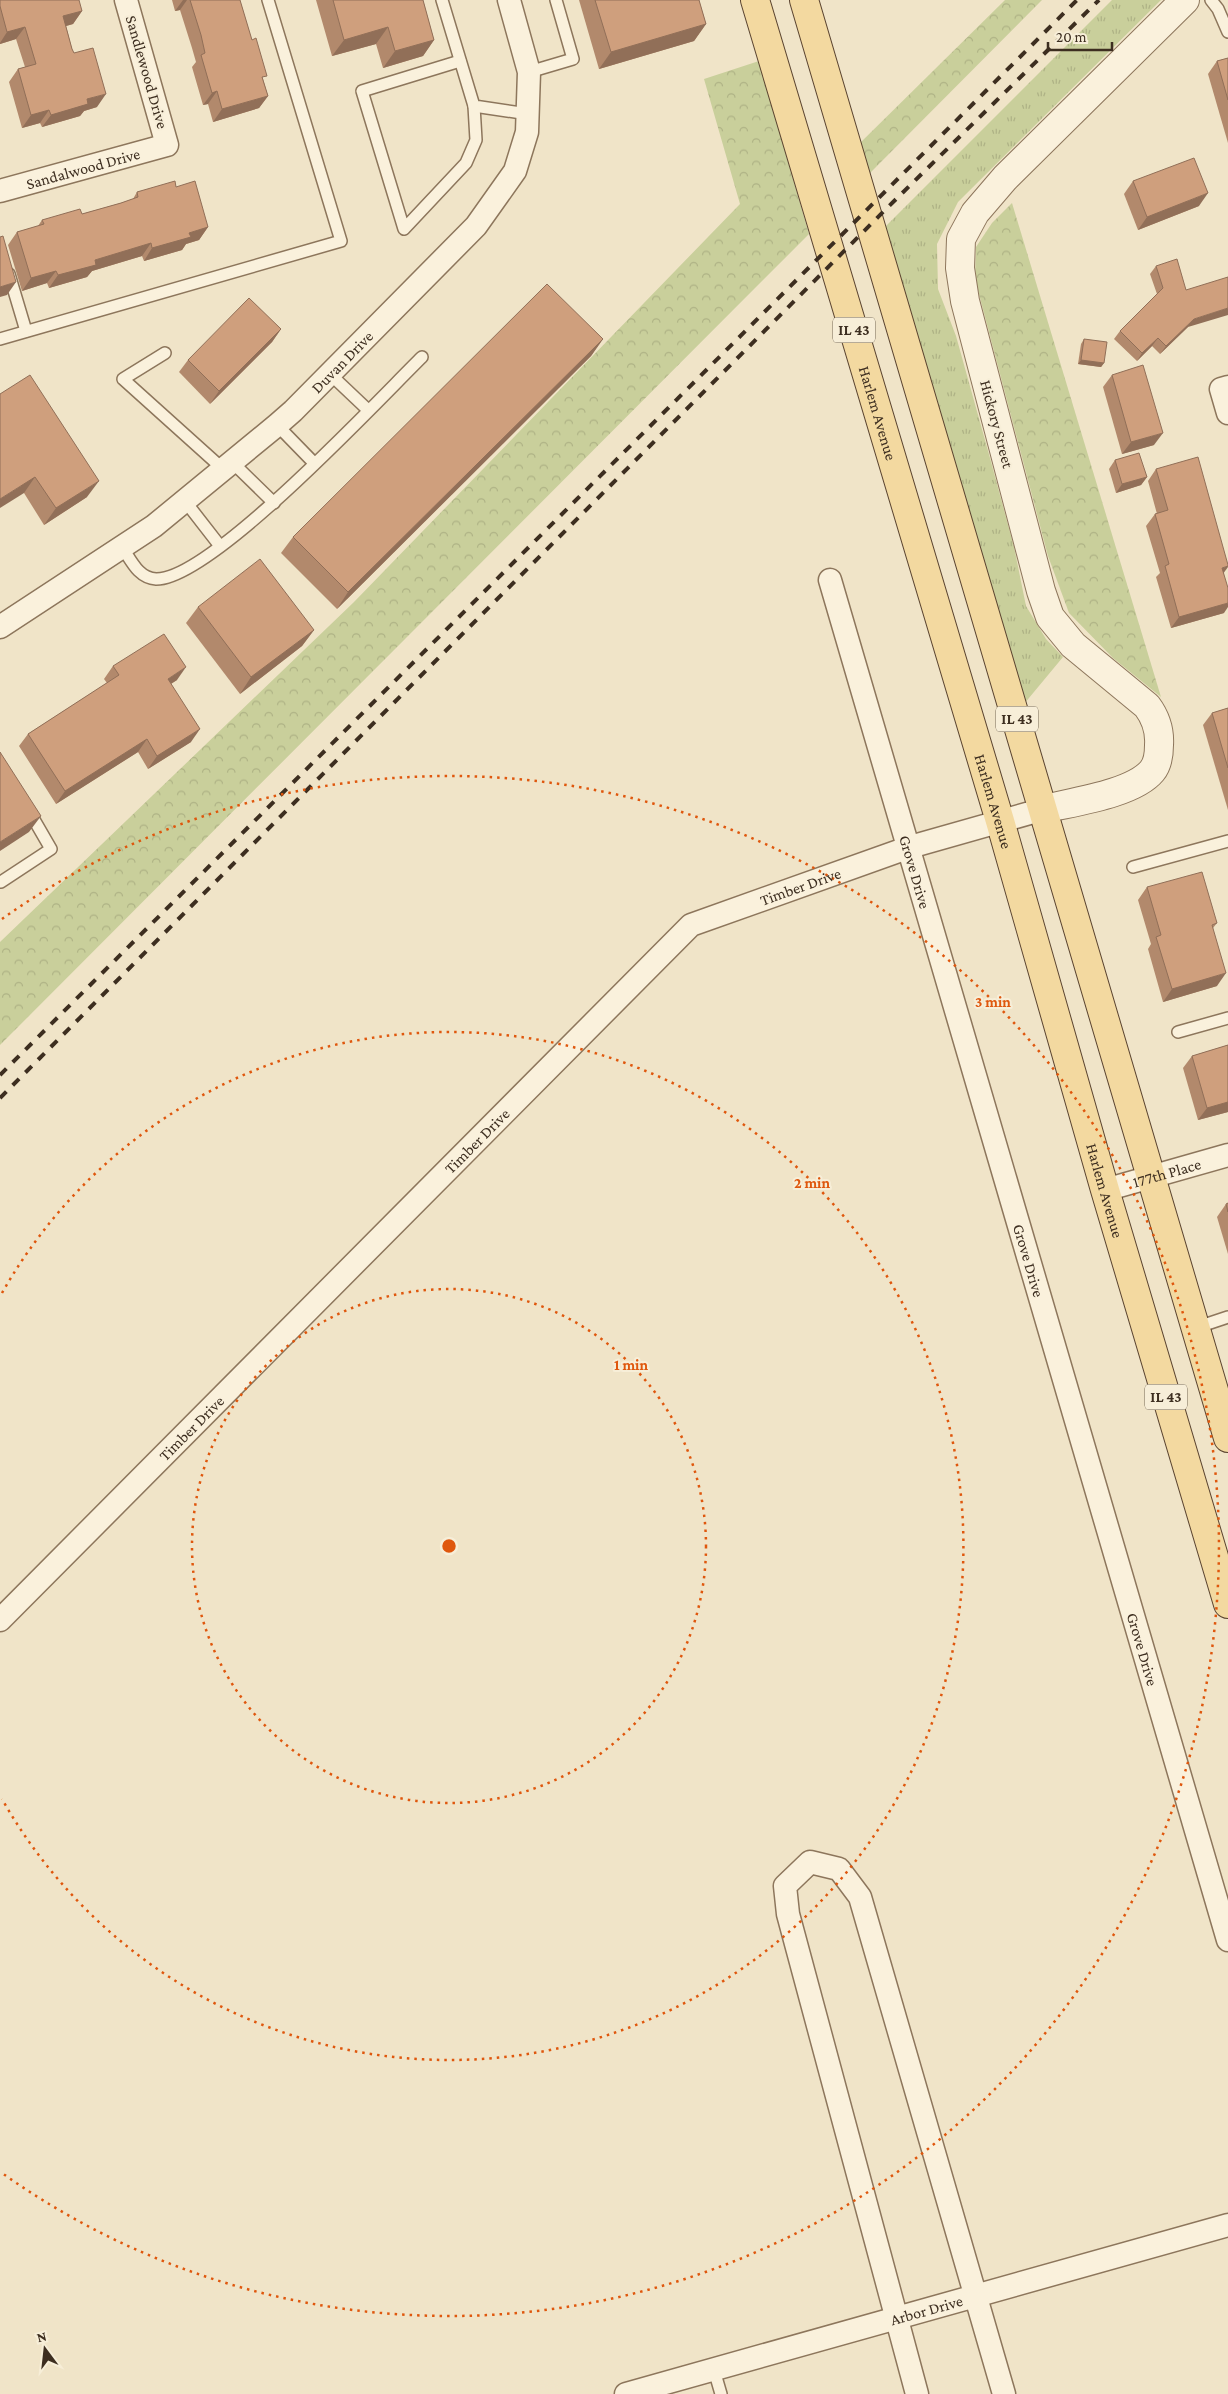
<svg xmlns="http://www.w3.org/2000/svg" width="1228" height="2394" font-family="'Crimson Pro',serif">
  <defs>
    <pattern id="grass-tufts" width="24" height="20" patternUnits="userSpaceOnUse" patternTransform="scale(1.25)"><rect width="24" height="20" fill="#c9cf9b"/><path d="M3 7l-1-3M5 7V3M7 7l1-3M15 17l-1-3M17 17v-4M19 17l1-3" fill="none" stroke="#aeb285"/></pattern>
    <pattern id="forest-crowns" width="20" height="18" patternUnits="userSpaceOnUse" patternTransform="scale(1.25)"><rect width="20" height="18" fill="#c9cf9b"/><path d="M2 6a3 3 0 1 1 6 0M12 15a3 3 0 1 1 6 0" fill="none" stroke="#aeb285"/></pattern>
  </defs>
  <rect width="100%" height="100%" fill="#f0e4c8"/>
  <polygon fill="url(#grass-tufts)" points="1112,0 1161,0 958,202 937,244 938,289 956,336 990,458 1014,547 1026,606 1046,639 1063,657 1024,704 884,228"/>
  <g fill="url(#forest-crowns)">
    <polygon points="1005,0 1042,0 870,173 859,144"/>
    <polygon points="759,61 809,234 0,1045 0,942 354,602 740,204 704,79"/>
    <polygon points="1012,203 1161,697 1113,658 1069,613 1048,556 975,279 976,247 992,223"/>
  </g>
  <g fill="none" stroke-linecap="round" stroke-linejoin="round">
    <g stroke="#8d765c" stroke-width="14">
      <g id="service">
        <polyline points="442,0 474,106 528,114"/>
        <polyline points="1211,0 1218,9 1228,32"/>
        <polyline points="460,61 362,91 404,229 466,163 476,140 474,106"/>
        <polyline points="529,72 573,59 556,0"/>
        <polyline points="9,274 26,331"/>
        <polyline points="0,339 341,241 268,0"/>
        <polyline points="165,353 123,379 223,469"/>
        <polyline points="330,374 368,410"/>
        <polyline points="277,425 314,463"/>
        <polyline points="232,462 274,503"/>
        <polyline points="185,501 220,546"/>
        <path d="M122 547C131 560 138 578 156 579 211 580 378 400 422 357"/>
        <polyline points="1133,867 1228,841"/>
        <polyline points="1,882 51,849 29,811"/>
        <polyline points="1178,1032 1228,1018"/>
        <polyline points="1195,1328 1228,1317"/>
        <polyline points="714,2370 721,2394"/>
      </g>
    </g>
    <g stroke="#8d765c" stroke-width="25">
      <g id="minor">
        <path id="s1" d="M0 191 167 145 126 0"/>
        <polyline points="1228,387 1221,389 1228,413"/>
        <path id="s2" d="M830 580 1228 1940"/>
        <path id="s3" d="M0 627 154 526 277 425 293 411 476 226 515 171 527 132 529 72 509 0"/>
        <path id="s4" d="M1105 1190 1228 1155"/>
        <path id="s5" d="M0 1620 691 925 910 847 1044 809"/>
        <path id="s6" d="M626 2394 1228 2225"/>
        <polyline points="917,2394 788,1914 785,1886 810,1862 839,1869 860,1897 1004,2394"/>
      </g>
    </g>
    <g stroke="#8d765c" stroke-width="30">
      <path id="tertiary" d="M1044 809C1072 802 1133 794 1152 771 1158 764 1159 754 1159 745 1160 730 1156 718 1147 706L1073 645 1050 617 1041 591 965 301 960 268 961 239 975 213 1005 178 1185 0"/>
    </g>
    <g stroke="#5b4430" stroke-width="30">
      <g id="primary">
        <path id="s7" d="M755 0 1000 821 1105 1190 1228 1604"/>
        <polyline points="804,0 1228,1438"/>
      </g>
    </g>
    <use href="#service" stroke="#faf1dc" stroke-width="11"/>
    <use href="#minor" stroke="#faf1dc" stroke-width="22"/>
    <use href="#tertiary" stroke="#faf1dc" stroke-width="28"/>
    <use href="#primary" stroke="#f3d9a0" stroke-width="28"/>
    <g stroke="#3d2e20" stroke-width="4" stroke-dasharray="9 9" stroke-linecap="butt">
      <polyline points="0,1075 1077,0"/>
      <polyline points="0,1098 888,207 1099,0"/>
    </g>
  </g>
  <g fill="#b2896c">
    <polygon points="0,0 82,11 73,24 66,26 72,49 97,107 84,111 80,116 42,127 40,123 22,128 9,82 18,69 25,67 16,39 0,44"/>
    <polygon points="172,0 240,0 268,96 259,108 213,122 208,104 203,105 192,67 196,62 192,48 180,10 175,11"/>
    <polygon points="316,0 423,0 434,40 423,56 383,68 376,44 332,56"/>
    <polygon points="579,0 699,0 706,24 694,41 599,69"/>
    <polygon points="1228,58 1228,143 1208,74 1217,61"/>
    <polygon points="1133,181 1199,206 1138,230 1124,194"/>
    <polygon points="176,187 208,227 199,240 186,244 182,250 144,261 142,256 92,271 87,277 49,288 47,283 22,291 8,245 17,232 38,226 42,220 82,214 121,203 133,199 137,192"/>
    <polygon points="1156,266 1188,327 1160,354 1152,346 1137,361 1114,339 1120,331 1157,294 1150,274"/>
    <polygon points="281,329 272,342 210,404 179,372 188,360"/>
    <polygon points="603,339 591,356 337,609 281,553 293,537"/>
    <polygon points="1084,339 1104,363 1101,367 1078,364 1081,344"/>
    <polygon points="1112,375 1154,445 1122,454 1103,387"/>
    <polygon points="0,394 87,497 44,525 24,493"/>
    <polygon points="1115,460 1147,477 1141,485 1116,493 1109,469"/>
    <polygon points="1156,469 1224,573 1224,613 1171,628 1156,577 1160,573 1146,526 1155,514 1157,514 1148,481"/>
    <polygon points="198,607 314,630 302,646 240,694 186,623"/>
    <polygon points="113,666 177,680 171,684 191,742 148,769 138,752 56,804 19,746 28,734 107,683 104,679"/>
    <polygon points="1228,708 1228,810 1203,725 1212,713"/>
    <polygon points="1147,887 1217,923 1213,928 1217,986 1163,1002 1148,949 1151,944 1138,900"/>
    <polygon points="1228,1045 1228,1112 1198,1120 1183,1068 1192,1056"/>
    <polygon points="1228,1203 1228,1254 1217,1217 1226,1204"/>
  </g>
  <g fill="#916f58">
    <polygon points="183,0 187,0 180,10 175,11"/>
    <polygon points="82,11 73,24 55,29 63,16"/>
    <polygon points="706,24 694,41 599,69 611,52"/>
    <polygon points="25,27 16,39 0,44 0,43 7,32"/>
    <polygon points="388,27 376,44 332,56 344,40"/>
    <polygon points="434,40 423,56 383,68 395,51"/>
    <polygon points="217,91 208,104 203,105 212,93"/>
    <polygon points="106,94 97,107 84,111 80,116 42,127 51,115 87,99"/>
    <polygon points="268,96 259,108 213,122 222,109"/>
    <polygon points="49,110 40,123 22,128 31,115"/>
    <polygon points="1208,193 1199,206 1138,230 1147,217"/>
    <polygon points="208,227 199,240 186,244 182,250 144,261 152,248 189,233"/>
    <polygon points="151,243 142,256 92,271 87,277 49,288 58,275 95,260"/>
    <polygon points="56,271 47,283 22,291 31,278"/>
    <polygon points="16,282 7,295 0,297 0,287"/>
    <polygon points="1228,308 1228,315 1188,327 1160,354 1166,346 1194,319"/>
    <polygon points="281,329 272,342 210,404 219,391"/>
    <polygon points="1158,338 1152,346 1137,361 1142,353"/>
    <polygon points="603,339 591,356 337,609 348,592"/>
    <polygon points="1081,360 1104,363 1101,367 1078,364"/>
    <polygon points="1163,433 1154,445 1122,454 1131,442"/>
    <polygon points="35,477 24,493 0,508 0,499"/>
    <polygon points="1147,477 1141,485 1116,493 1122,484"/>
    <polygon points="99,481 87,497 44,525 56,508"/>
    <polygon points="1228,566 1228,567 1220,578 1222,568"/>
    <polygon points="1228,603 1228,607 1224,613 1171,628 1179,617"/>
    <polygon points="314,630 302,646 240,694 251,677"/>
    <polygon points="186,667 177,680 159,691 168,679"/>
    <polygon points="200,729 191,742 148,769 157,756"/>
    <polygon points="147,739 138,752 56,804 65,791"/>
    <polygon points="41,816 29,832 0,851 0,842"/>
    <polygon points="1226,973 1217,986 1163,1002 1172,989"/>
    <polygon points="1228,1102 1228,1112 1198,1120 1207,1108"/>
  </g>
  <g fill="#cf9f7d" stroke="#916f58">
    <polygon points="0,0 79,0 82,11 63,16 72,49 74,53 93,48 106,94 87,99 88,104 51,115 49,110 31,115 18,69 36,64 25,27 7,32 0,6"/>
    <polygon points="190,0 240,0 252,40 256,38 267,76 262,77 268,96 222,109 217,91 212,93 201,55 205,53 201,35"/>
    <polygon points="333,0 423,0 434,40 395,51 388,27 344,40"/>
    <polygon points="595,0 699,0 706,24 611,52"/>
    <polygon points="1228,58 1228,100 1217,61"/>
    <polygon points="1194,158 1208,193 1147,217 1133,181"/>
    <polygon points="175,181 176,187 195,181 208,227 189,233 191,237 152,248 151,243 95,260 96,265 58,275 56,271 31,278 17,232 44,224 42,220 80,209 82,214 121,203 138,197 137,192"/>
    <polygon points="3,236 16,282 0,287 0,237"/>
    <polygon points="1177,259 1186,290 1228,277 1228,308 1194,319 1166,346 1158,338 1142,353 1120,331 1163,288 1156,266"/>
    <polygon points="547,284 603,339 348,592 293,537"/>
    <polygon points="249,298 281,329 219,391 188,360"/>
    <polygon points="1084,339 1107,342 1104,363 1081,360"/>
    <polygon points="1143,365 1163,433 1131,442 1112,375"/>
    <polygon points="30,375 99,481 56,508 35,477 0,499 0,394"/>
    <polygon points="1139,453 1147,477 1122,484 1115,460"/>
    <polygon points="1198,457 1228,565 1228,566 1222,568 1228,588 1228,603 1179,617 1165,566 1169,564 1155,514 1168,510 1156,469"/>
    <polygon points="260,559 314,630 251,677 198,607"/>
    <polygon points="164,634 186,667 168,679 200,729 157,756 147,739 65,791 28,734 119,675 113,666"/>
    <polygon points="1228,708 1228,768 1212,713"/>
    <polygon points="0,752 41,816 0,842"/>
    <polygon points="1202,872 1217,923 1212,925 1226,973 1172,989 1156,937 1161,935 1147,887"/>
    <polygon points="1228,1045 1228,1102 1207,1108 1192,1056"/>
    <polygon points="1228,1203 1228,1212 1226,1204"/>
  </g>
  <g fill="none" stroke="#df570d" stroke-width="2.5" stroke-dasharray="2.5 5">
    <circle cx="449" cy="1546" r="257"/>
    <path d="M2 1293A514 514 0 1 1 2 1799"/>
    <path d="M2 919A770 770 0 1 1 2 2173"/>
  </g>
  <g text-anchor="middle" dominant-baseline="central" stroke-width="4" stroke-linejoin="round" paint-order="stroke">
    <g fill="#f7eed8" stroke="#756857" stroke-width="1">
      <rect x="833" y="317.5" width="42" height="25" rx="4"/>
      <rect x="996" y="706.5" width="42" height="25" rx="4"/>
      <rect x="1145" y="1384.5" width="42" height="25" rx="4"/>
    </g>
    <g font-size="15" font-weight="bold" fill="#3d2e20">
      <text x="854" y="330">IL 43</text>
      <text x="1017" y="719">IL 43</text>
      <text x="1166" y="1397">IL 43</text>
    </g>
    <g font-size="16" fill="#3d2e20" stroke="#f7eed8">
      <text transform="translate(147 72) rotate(74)">Sandlewood Drive</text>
      <text stroke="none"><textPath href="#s1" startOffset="86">Sandalwood Drive</textPath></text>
      <text stroke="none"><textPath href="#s3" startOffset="434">Duvan Drive</textPath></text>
      <text stroke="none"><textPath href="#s7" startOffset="431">Harlem Avenue</textPath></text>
      <text transform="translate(997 424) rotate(75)">Hickory Street</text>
      <text stroke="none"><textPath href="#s7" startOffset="836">Harlem Avenue</textPath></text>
      <text stroke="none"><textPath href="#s2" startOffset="304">Grove Drive</textPath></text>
      <text stroke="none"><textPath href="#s5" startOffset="1096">Timber Drive</textPath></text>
      <text stroke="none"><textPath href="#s5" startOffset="676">Timber Drive</textPath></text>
      <text stroke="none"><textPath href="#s4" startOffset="64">177th Place</textPath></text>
      <text stroke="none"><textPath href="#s7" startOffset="1241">Harlem Avenue</textPath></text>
      <text stroke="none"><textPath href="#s2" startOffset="709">Grove Drive</textPath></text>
      <text stroke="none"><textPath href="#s5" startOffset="271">Timber Drive</textPath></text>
      <text stroke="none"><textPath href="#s2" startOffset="1114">Grove Drive</textPath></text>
      <text stroke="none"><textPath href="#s6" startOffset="312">Arbor Drive</textPath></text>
    </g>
  </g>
  <circle cx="449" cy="1546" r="8" fill="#df570d" stroke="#f7eed8" stroke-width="2.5"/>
  <g font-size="15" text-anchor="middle" font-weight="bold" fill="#df570d" stroke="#f7eed8" stroke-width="4" stroke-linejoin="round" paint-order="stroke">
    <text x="993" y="1007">3 min</text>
    <text x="812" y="1188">2 min</text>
    <text x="631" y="1370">1 min</text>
  </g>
  <g transform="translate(45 2349) rotate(345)" stroke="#f7eed8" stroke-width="4" paint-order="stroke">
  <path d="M0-4L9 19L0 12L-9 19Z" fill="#3d2e20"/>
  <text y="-8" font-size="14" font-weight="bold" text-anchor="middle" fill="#3d2e20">N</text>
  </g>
  <path d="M1048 42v8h64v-8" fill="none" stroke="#3d2e20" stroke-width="2.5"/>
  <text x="1056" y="42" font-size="15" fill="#3d2e20" stroke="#f7eed8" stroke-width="4" paint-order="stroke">20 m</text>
</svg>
